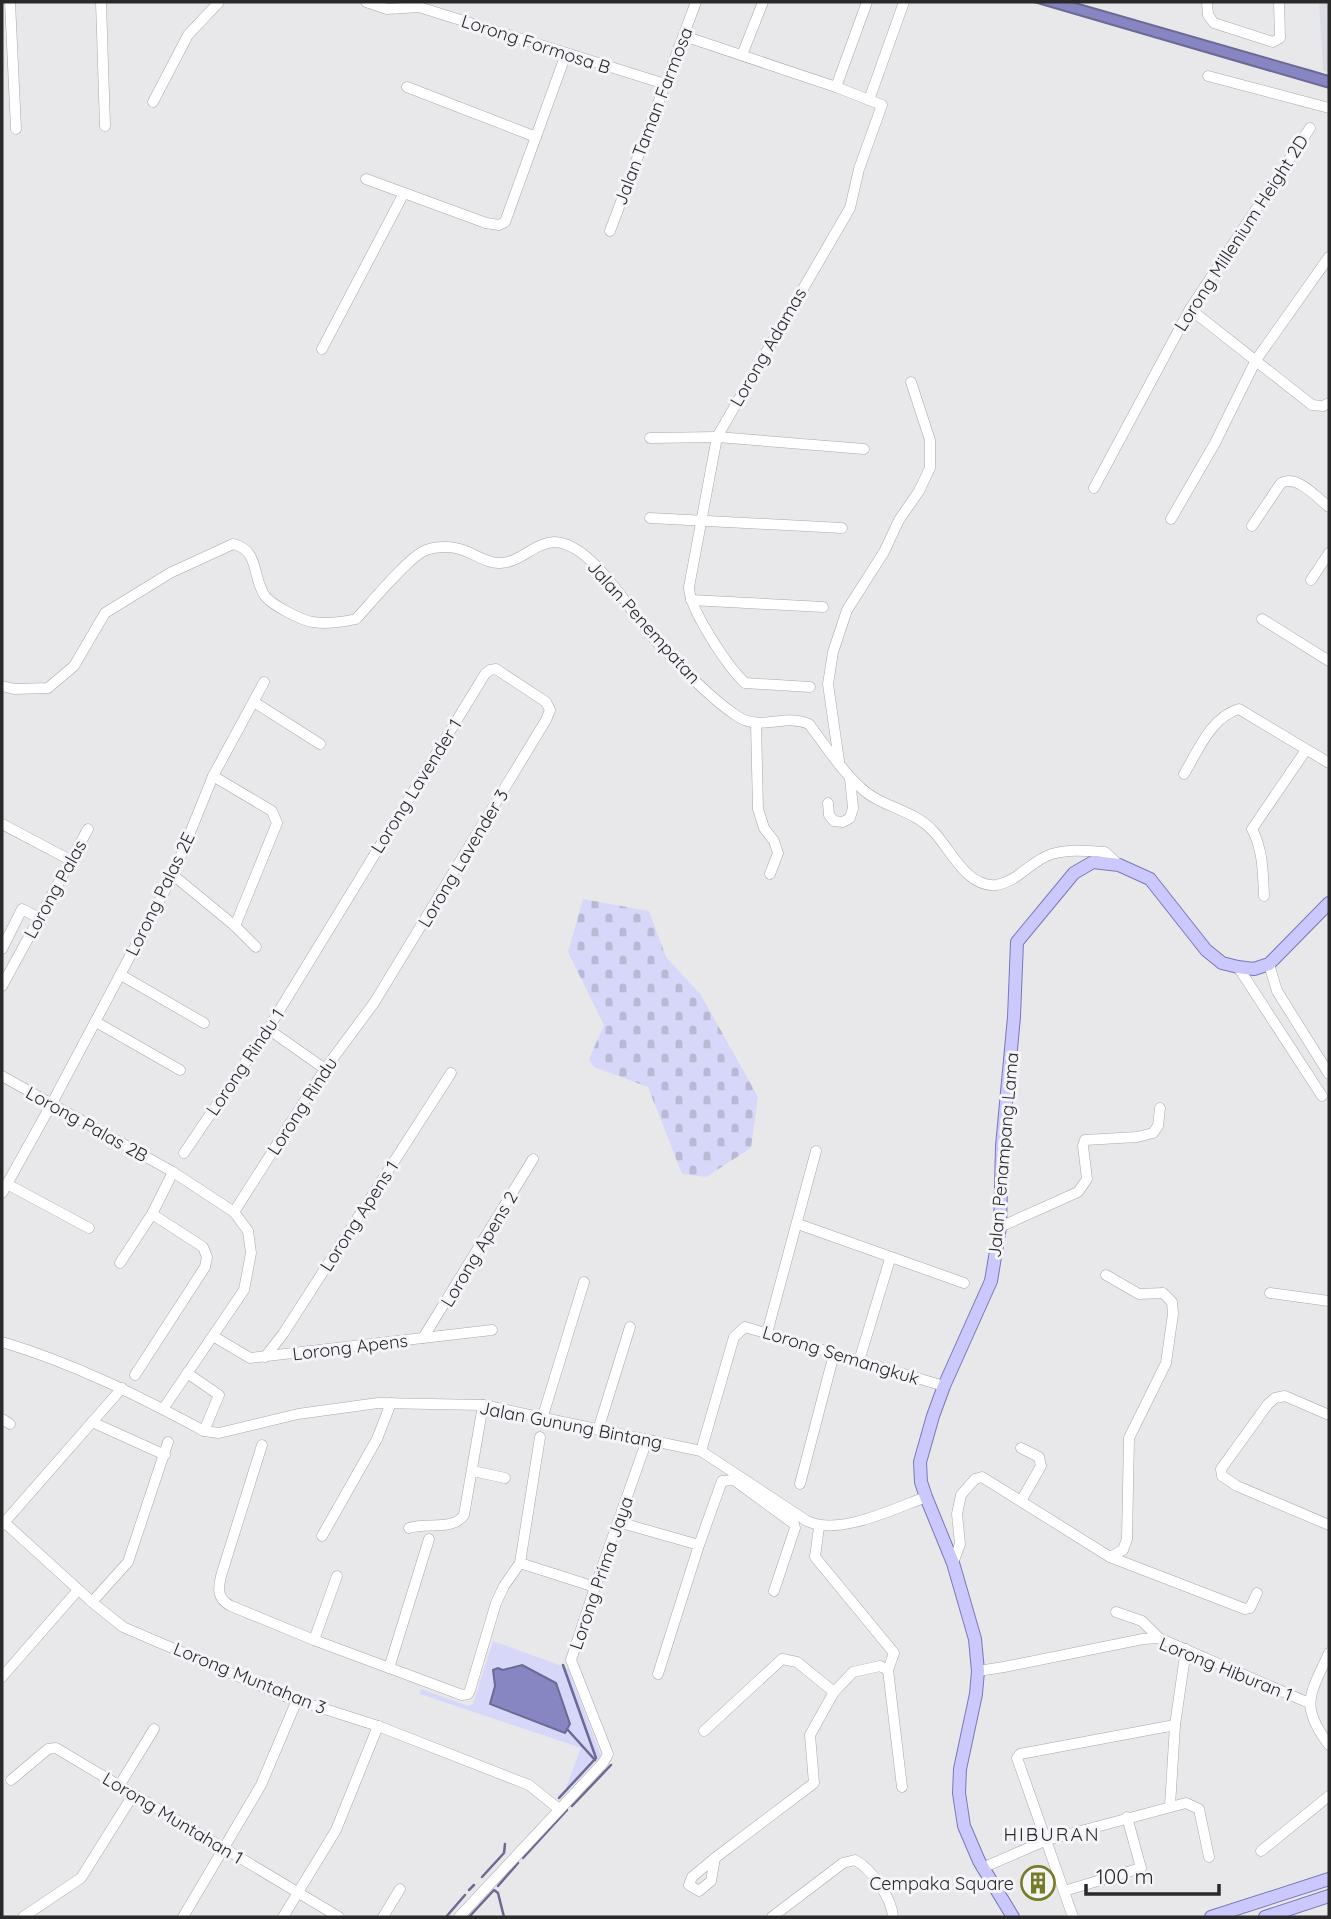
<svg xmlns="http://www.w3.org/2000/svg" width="1331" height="1919" font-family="Quicksand,sans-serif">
  <defs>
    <pattern id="cemetery-stones" width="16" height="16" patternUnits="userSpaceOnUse" patternTransform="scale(1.75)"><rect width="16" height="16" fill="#d7d7fa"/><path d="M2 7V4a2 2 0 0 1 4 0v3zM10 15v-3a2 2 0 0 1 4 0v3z" fill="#b9b9d6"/></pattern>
  </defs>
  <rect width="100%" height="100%" fill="#e8e8eb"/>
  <polygon fill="#dadbe5" points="1319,2 1329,2 1329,72 1323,71"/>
  <polygon fill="#d7d7fa" points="493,1641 568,1668 601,1756 560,1799 557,1796 565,1790 581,1748 420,1694 421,1689 469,1706 473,1704"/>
  <polygon fill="url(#cemetery-stones)" points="583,899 649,911 666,957 701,995 758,1097 751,1148 706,1177 682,1174 648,1087 594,1067 589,1059 604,1025 568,952"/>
  <g fill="#8886c2" stroke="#6c6a94" stroke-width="2">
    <polygon points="1034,2 1072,2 1312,71 1329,76 1329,88"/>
    <polygon points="522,1665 556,1683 570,1724 565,1733 490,1704 495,1686 493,1670 498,1668 503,1670"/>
  </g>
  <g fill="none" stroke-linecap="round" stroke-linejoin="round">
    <g stroke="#6c6a94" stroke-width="2.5">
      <polyline points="567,1729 595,1760"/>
      <polyline points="559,1798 596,1758 563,1665"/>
      <polyline points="572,1806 611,1765"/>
      <polyline points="523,1858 567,1810"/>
      <polyline points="482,1877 504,1853 505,1844"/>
      <polyline points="498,1886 518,1863"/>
      <polyline points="469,1890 474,1885"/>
      <polyline points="446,1917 465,1895"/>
      <polyline points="469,1917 494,1890 498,1893 504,1917"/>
    </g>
    <g stroke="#a8a8ac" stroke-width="11">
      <g id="minor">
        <polyline points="10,2 16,129"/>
        <polyline points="101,2 105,126"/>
        <polyline points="366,2 387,9 419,7 665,84"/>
        <polyline points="1207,2 1208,15 1214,23 1273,42 1280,38 1279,2"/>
        <path d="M684 36 836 87 882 105 859 169 850 208 717 437 689 587C689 609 728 667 745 683L810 687"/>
        <polyline points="742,55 763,2"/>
        <polyline points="1208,76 1329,108"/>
        <polyline points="407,87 536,137"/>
        <polyline points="836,87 867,2"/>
        <polyline points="869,100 904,2"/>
        <polyline points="153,102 188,35 219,2"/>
        <polyline points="366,179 486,223 499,225 505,222 566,54"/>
        <polyline points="610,231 696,2"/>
        <polyline points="1190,309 1312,405 1323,406 1329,403"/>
        <polyline points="322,349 404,193"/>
        <polyline points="650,438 717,437 864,449"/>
        <polyline points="1094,488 1190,309 1310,128"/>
        <polyline points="650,518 842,528"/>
        <polyline points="1171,519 1215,443 1256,360 1329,257"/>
        <path d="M1252 526 1281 483C1297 474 1317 498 1329 507"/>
        <polyline points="1311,580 1329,553"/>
        <polyline points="691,600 823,607"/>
        <polyline points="1262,619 1329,661"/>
        <path d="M2 686 14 689 48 688 74 666 105 613 170 573 233 544C260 550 252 578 265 596 272 605 302 621 313 622 326 624 343 622 356 619 370 604 408 558 424 551 432 547 447 546 455 548 471 550 485 564 500 563 520 563 534 543 554 542 592 542 632 615 655 640 681 666 707 696 737 716 760 732 786 713 809 724 825 745 840 769 860 787 880 807 913 809 933 831 950 848 966 888 996 885 1018 882 1031 860 1052 854 1069 849 1088 851 1105 852L1119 865"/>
        <polyline points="254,702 320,744"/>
        <polyline points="756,724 758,809 764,828 774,841 778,853 770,874"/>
        <polyline points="839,761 828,684 833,652 847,610 884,552 899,520 919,491 930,468 930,440 911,382"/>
        <path d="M1184 774C1198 751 1211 717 1239 709L1329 763"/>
        <polyline points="213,776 272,811 277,823 235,926"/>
        <polyline points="828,803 829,815 834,821 843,822 850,818 853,808 850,778"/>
        <polyline points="2,824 72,861"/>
        <polyline points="173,875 235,926 256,947"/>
        <path d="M1264 896C1263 873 1263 850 1252 829L1306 750"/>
        <polyline points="2,949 22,909 39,918"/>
        <polyline points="1269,964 1277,991 1329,1074"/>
        <polyline points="1238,967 1322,1096"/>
        <polyline points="121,975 204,1023"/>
        <polyline points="2,986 88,829"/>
        <polyline points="96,1022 180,1070"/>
        <polyline points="268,1029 325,1069"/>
        <polyline points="2,1076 173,1172 234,1212 248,1231 251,1253 244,1290 163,1409"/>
        <polyline points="184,1153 268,1029 485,674 490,670 496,669 546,702 550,710 546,720 374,1003 325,1069 234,1212"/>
        <polyline points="7,1184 89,1228"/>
        <polyline points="2,1193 51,1105 173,875 213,776 264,682"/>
        <polyline points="798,1224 964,1283"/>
        <polyline points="1000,1227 1078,1192 1087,1179 1083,1146 1085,1140 1137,1137 1153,1133 1158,1126 1160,1108"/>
        <polyline points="120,1263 152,1214 173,1172"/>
        <polyline points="1106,1275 1139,1294 1163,1293 1172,1302 1173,1314 1166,1363 1129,1438 1127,1539 1123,1550 1110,1557"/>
        <polyline points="1270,1293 1329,1301"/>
        <polyline points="767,1333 816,1151"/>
        <polyline points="213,1336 250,1358 492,1330"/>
        <polyline points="423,1338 533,1159"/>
        <path d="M2 1342C73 1363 139 1396 204 1431L219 1433 298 1414 378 1403 483 1405 701 1451 807 1521C839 1536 893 1509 926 1497"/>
        <polyline points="265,1357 283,1334 451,1073"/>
        <polyline points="859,1361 890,1259"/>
        <polyline points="187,1373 219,1395 204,1431"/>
        <polyline points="135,1375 205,1267 207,1257 203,1247 152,1214"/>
        <polyline points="1329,1415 1285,1396 1275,1398 1268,1404 1221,1469 1222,1476 1237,1486 1329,1525"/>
        <polyline points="2,1419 10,1424"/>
        <polyline points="542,1419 584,1282"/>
        <polyline points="92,1422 165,1455"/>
        <polyline points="598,1430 630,1327"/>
        <path d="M262 1445 221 1576C218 1589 217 1599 231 1606L314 1640 462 1695 468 1694 470 1690 496 1603 504 1586 520 1563 540 1437"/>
        <polyline points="701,1451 734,1337 745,1327 944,1386"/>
        <polyline points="473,1471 505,1478"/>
        <polyline points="800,1484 834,1354"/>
        <polyline points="1021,1501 1041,1466 1039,1457 1021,1448"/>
        <polyline points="4,1522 92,1602 123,1627 284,1696 378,1726 529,1785 559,1809"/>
        <polyline points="618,1522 699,1545"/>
        <polyline points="2,1525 122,1388"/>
        <polyline points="819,1527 815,1557 894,1653 888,1670 902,1787"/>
        <path d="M409 1528C427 1522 453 1531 464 1515L483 1405"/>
        <polyline points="322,1536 377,1439 391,1403"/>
        <polyline points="520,1563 595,1587"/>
        <polyline points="953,1563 960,1544 957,1514 961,1495 975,1479 982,1477 1110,1557 1245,1609 1250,1608 1257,1593"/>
        <polyline points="92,1602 128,1562 168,1442"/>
        <polyline points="1116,1612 1142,1621 1159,1638"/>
        <polyline points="314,1640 337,1576"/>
        <path d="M1329 1653C1310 1695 1299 1705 1329 1745"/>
        <polyline points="389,1668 429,1539"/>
        <polyline points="978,1671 1004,1667 1143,1639 1159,1638 1309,1703"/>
        <polyline points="658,1674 699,1545 722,1481 734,1480 794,1524 795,1528 774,1591"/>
        <polyline points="2,1677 78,1590"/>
        <polyline points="704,1731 782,1659 797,1662 834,1692"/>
        <polyline points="11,1780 48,1749 56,1748 339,1917"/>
        <polyline points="119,1786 154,1729"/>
        <polyline points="1170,1806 1175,1725 1186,1649"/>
        <polyline points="1261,1851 1329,1796"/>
        <polyline points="715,1858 814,1783 810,1735 834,1692 853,1672 880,1666 888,1670"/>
        <polygon points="715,1858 711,1881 699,1891 689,1885 692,1877"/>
        <polyline points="982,1868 1047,1840 1186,1803 1199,1809 1209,1857"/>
        <polyline points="1064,1891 1141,1868 1127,1817"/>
        <polyline points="23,1917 81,1878 133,1795"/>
        <polyline points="183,1917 261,1785 297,1700"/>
        <polyline points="283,1917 336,1830 378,1726"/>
        <polyline points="383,1917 400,1889"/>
        <polyline points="459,1917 603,1763 608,1754 571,1660 595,1587 647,1440"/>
        <path d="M772 1917 843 1863 855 1860C872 1869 892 1899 893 1917"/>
        <polyline points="1073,1917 1017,1758 1020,1754 1175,1725"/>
      </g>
    </g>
    <g stroke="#7c78b4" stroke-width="14">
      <g id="major">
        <polyline points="1013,1917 979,1861 964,1826 959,1793 960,1769 976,1694 978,1671 975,1639 953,1563 926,1497 921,1482 920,1462 933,1416 944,1386 991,1281 1000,1227 1002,1146 1014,1017 1017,942 1074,873 1093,862 1119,865 1150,879 1206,950 1222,963 1238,967 1254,969 1269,964 1329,903"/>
        <polyline points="1211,1917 1329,1879"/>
        <polyline points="1265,1917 1329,1896"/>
      </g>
    </g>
    <use href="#minor" stroke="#fff" stroke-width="10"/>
    <use href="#major" stroke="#cbc8fe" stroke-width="12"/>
  </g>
  <defs>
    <g id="building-ring" transform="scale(1.75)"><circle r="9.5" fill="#f5f5f9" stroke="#777c26" stroke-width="1.5"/><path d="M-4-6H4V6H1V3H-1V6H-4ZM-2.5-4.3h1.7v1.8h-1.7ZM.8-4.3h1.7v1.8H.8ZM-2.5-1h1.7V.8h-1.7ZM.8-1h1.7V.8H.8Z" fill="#777c26"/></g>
  </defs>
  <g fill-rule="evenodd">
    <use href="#building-ring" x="1038" y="1883"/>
  </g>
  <g text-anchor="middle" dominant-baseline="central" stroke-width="6" stroke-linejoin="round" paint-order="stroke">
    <g font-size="18" fill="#29292a" stroke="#f5f5f9">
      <text transform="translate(536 44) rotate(18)">Lorong Formosa B</text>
      <text transform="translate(653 116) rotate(-69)">Jalan Taman Farmosa</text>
      <text transform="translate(1241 233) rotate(-57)">Lorong Millenium Height 2D</text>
      <text transform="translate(768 347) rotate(-60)">Lorong Adamas</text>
      <text transform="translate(644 622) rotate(48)">Jalan Penempatan</text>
      <text transform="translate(416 786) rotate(-58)">Lorong Lavender 1</text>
      <text transform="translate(463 858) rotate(-59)">Lorong Lavender 3</text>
      <text transform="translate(55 889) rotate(-61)">Lorong Palas</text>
      <text transform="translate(160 894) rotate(-64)">Lorong Palas 2E</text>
      <text transform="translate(245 1062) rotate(-56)">Lorong Rindu 1</text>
      <text transform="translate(302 1106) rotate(-57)">Lorong Rindu</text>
      <text transform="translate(87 1124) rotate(29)">Lorong Palas 2B</text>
      <text transform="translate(1003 1155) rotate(-85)">Jalan Penampang Lama</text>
      <text transform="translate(359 1216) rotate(-57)">Lorong Apens 1</text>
      <text transform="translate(479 1249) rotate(-59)">Lorong Apens 2</text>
      <text transform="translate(350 1347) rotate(-7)">Lorong Apens</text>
      <text transform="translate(841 1355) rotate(17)">Lorong Semangkuk</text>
      <text transform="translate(571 1425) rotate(11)">Jalan Gunung Bintang</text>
      <text transform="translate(601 1573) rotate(-71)">Lorong Prima Jaya</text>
      <text transform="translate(1226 1669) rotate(22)">Lorong Hiburan 1</text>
      <text transform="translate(250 1678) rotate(22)">Lorong Muntahan 3</text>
      <text transform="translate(173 1818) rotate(31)">Lorong Muntahan 1</text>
    </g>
    <g font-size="18" fill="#29292a" stroke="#f5f5f9" text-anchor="end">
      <text x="1014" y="1883">Cempaka Square</text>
    </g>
    <g font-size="19" letter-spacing="2" fill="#29292a" stroke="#f5f5f9">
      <text x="1052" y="1834">HIBURAN</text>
    </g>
  </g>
  <rect width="1331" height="1919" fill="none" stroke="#29292a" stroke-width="7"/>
  <path d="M1086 1884v10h133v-10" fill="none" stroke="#29292a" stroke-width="3.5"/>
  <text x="1096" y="1884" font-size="21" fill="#29292a" stroke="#f5f5f9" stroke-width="5" paint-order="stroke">100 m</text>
</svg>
